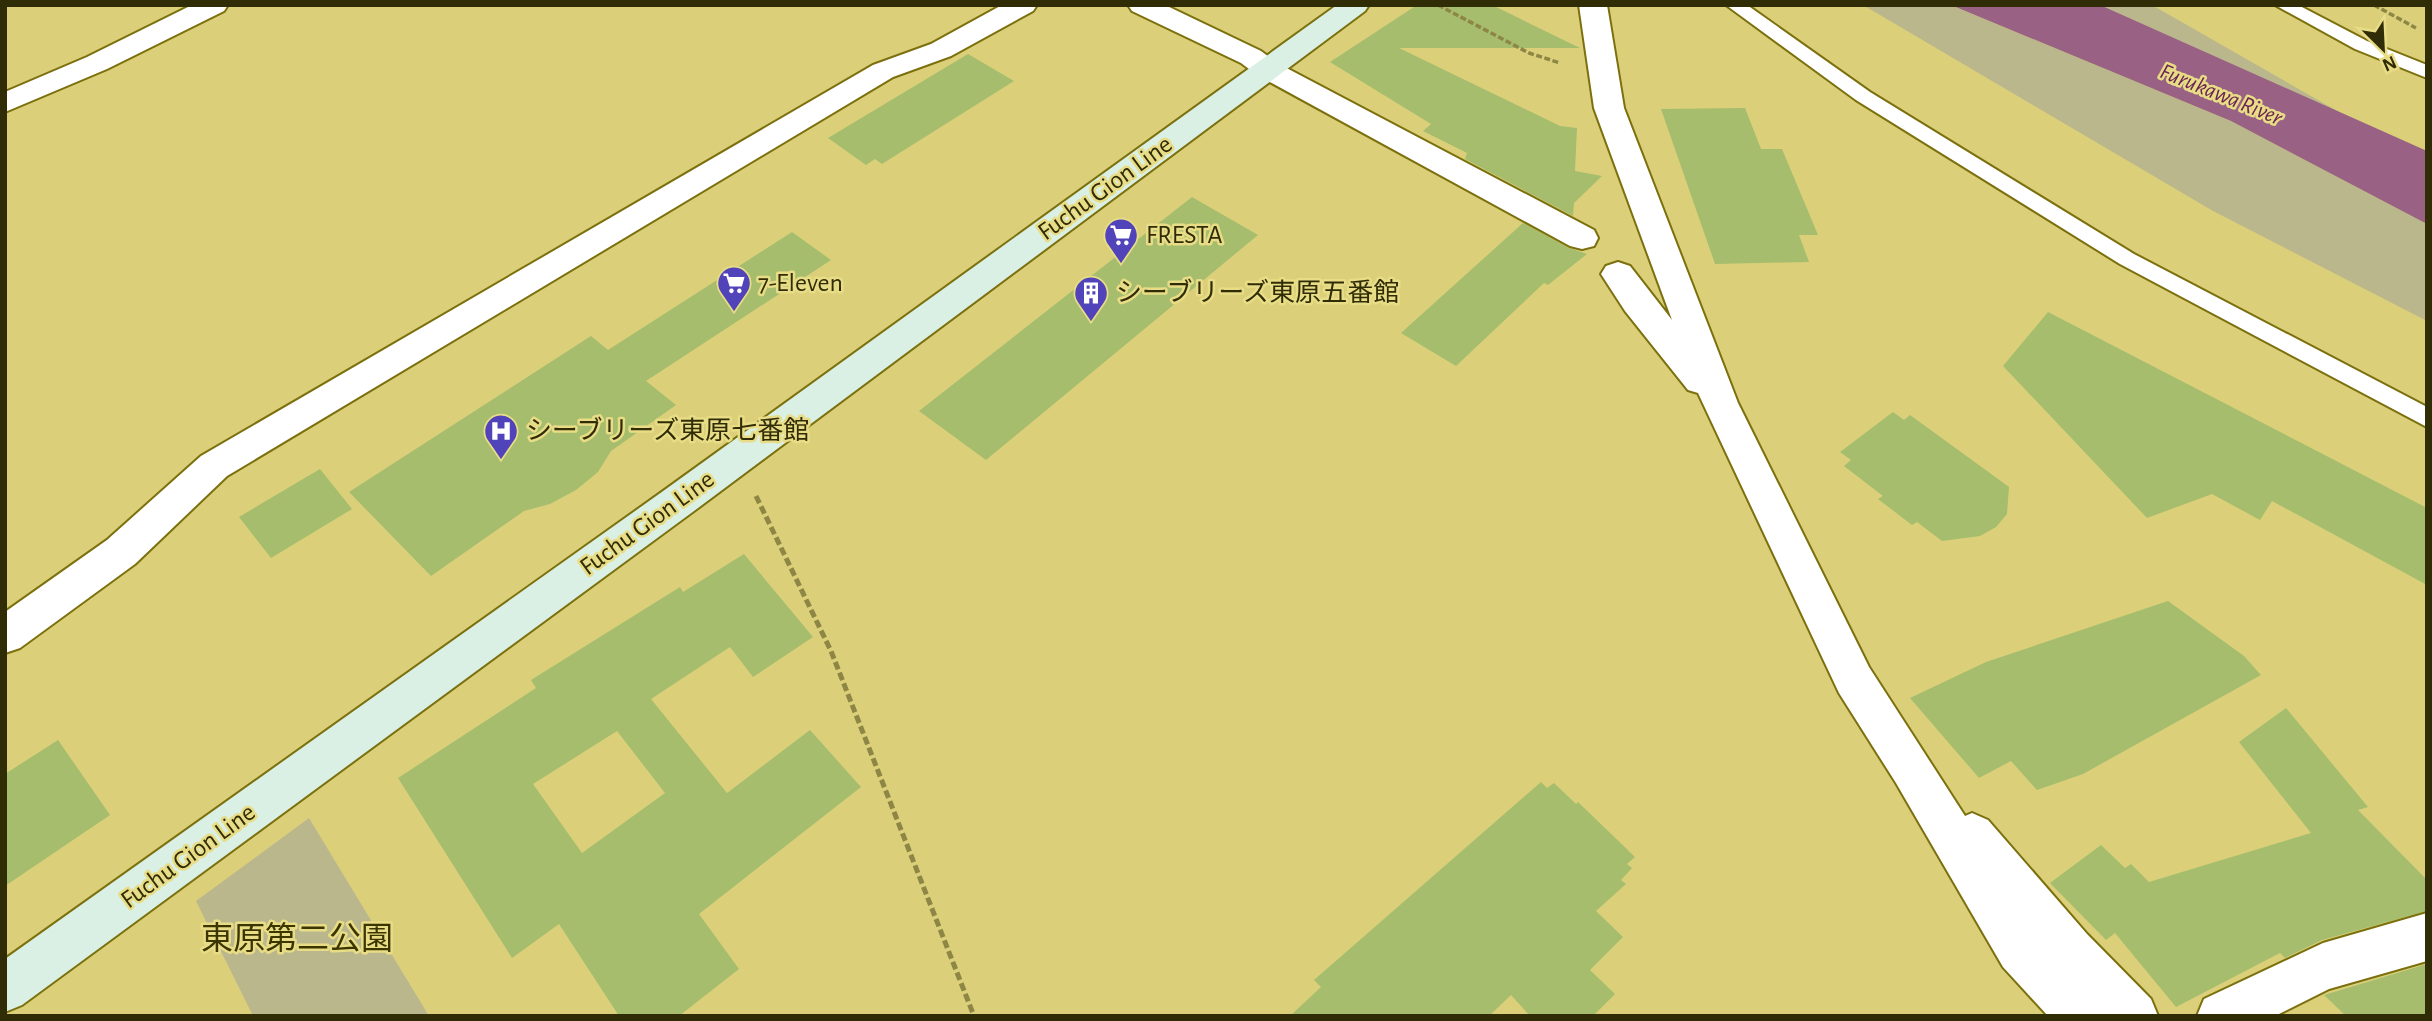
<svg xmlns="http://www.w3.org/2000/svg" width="2432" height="1021" font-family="'Alegreya Sans','Noto Sans JP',sans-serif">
  <rect width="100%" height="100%" fill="#dbd079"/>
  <g fill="#bbb78c">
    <polygon points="1863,5 1951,5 2231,121 2427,224 2427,321 2213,211"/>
    <polygon points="2100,5 2152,5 2360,124 2107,9"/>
    <polygon points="309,818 429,1016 253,1016 196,901"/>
  </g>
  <polygon fill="#996184" points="1951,5 2100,5 2427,151 2427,224 2231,121"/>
  <g fill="#a5bd6d" fill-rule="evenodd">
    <polygon points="1417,5 1492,5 1580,48 1399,48 1560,126 1577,128 1575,171 1602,176 1574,203 1573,216 1465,159 1467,153 1423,131 1431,124 1330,62"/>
    <polygon points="968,54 1014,81 882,164 875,159 866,165 828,138"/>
    <polygon points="1745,108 1761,149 1782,149 1818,235 1799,235 1809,262 1715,264 1661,109"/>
    <polygon points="1192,197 1258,235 986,460 919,411"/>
    <polygon points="1523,223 1569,248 1587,254 1548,285 1544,283 1456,366 1401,333"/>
    <polygon points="792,232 831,260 646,381 676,405 611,451 598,472 576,490 550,504 524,511 431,576 349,492 591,336 608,350"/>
    <polygon points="2048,312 2427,508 2427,585 2272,501 2260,520 2212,494 2147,518 2003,366"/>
    <polygon points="1893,412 1904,420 1910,415 2009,487 2007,514 1996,527 1980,536 1942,541 1917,522 1912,525 1878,499 1883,496 1844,466 1851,460 1840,452"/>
    <polygon points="320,469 352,509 271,558 239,517"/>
    <path d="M744 554 813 637 753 677 730 647 651 699 727 793 810 730 861 787 699 914 739 969 679 1016H619L559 924 512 958 398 778 536 688 531 680 680 587 683 592ZM617 731 665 793 582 853 533 784Z"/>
    <polygon points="2168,601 2244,656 2261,675 2083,774 2037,790 2011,761 1979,778 1910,698 1986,662"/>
    <polygon points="2286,708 2368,807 2358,810 2427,880 2427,911 2322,940 2285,958 2280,953 2176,1007 2115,933 2106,940 2050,883 2101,845 2125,868 2131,864 2149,882 2311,833 2239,742"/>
    <polygon points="58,740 110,815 5,886 5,774"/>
    <polygon points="1541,782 1547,788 1554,783 1576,804 1578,802 1635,857 1627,864 1632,868 1621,880 1626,884 1596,911 1623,937 1590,970 1615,994 1593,1016 1530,1016 1511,995 1489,1016 1290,1016 1321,987 1314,980"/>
    <polygon points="2427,964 2427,1016 2346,1016 2324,995"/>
  </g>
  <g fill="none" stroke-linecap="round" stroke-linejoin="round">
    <g stroke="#7b700d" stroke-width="4">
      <g id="lane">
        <polygon points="1726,5 1747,5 1870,92 2134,254 2427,407 2427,427 2120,264 1856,100"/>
        <polygon points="2275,5 2298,5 2367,41 2427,65 2427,78 2355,49"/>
      </g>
    </g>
    <g stroke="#7b700d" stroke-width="4">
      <g id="street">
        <polygon points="192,5 228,5 224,11 107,69 5,112 5,92 87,57"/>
        <polygon points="1002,5 1037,5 1033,11 951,56 893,77 227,476 135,564 20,648 5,653 5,612 107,540 201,456 873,65 931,44"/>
        <polygon points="1128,5 1165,5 1261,51 1277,63 1594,230 1598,238 1594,246 1582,249 1570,246 1257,75 1241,63 1132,11"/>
        <polygon points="1579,5 1607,5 1624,108 1738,403 1869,667 1965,816 1972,813 1988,820 2087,934 2151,999 2158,1016 2048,1016 2003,967 1896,783 1839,693 1698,393 1688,390 1625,311 1601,274 1606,266 1618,262 1630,266 1672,320 1594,108"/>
        <polygon points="2427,913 2427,961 2329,989 2275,1016 2197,1016 2204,999 2323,943"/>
      </g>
    </g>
    <g stroke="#7b700d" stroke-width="4">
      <polygon id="secondary" points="1337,5 1369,5 1365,11 694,511 22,1005 5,1012 5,959 666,489"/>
    </g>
    <g stroke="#8e8645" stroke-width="3.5" stroke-dasharray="6 2.5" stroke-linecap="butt">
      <polyline points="1438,5 1529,53 1560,63"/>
      <polyline points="2374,5 2416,28"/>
    </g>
    <polyline stroke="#8e8645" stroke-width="5" stroke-dasharray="8 3.5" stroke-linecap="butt" points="756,496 831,651 974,1016"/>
    <use href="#lane" fill="#fff" fill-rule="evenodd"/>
    <use href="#street" fill="#fff" fill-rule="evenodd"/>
    <use href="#secondary" fill="#daf0e5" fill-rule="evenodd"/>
  </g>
  <defs>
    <g id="supermarket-pin" transform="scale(1.75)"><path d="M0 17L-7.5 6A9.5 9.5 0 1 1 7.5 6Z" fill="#5143ba" stroke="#e8dd86"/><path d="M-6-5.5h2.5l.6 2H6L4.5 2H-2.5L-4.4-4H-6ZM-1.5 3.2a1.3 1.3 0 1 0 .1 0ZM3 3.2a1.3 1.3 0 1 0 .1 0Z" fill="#fff"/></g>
    <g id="building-pin" transform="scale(1.75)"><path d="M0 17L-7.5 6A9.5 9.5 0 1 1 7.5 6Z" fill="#5143ba" stroke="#e8dd86"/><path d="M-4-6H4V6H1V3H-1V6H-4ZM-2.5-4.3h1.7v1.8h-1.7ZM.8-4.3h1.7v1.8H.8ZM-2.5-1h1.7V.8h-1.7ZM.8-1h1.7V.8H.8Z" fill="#fff"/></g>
    <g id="hospital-pin" transform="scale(1.75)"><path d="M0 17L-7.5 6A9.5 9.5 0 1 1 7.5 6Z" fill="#5143ba" stroke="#e8dd86"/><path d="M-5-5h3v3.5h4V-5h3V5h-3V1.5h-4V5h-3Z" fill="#fff"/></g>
  </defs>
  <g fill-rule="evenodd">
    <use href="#supermarket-pin" x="1121" y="235"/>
    <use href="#supermarket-pin" x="734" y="283"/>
    <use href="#building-pin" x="1091" y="293"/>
    <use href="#hospital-pin" x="501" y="431"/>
  </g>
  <g text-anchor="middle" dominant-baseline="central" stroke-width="5" stroke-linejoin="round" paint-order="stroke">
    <g font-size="23" font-style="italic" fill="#6a2454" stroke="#e8dd86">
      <text transform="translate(2221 95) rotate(22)">Furukawa River</text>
    </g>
    <g font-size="26" fill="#302c06" stroke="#e8dd86">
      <text transform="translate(1105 188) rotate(-36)">Fuchu Gion Line</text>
      <text transform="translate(647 523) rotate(-36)">Fuchu Gion Line</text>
      <text transform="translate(188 856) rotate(-36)">Fuchu Gion Line</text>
    </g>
    <g font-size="26" fill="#302c06" stroke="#e8dd86" text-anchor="start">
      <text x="1146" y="235">FRESTA</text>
      <text x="758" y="283">7-Eleven</text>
      <text x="1116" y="293">シーブリーズ東原五番館</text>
      <text x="526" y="431">シーブリーズ東原七番館</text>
    </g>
    <g font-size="32" fill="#3b3500" stroke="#e8dd86">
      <text x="297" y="939">東原第二公園</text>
    </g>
  </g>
  <rect width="2432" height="1021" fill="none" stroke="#302c06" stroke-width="14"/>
  <g transform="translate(2383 49) rotate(156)" stroke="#e8dd86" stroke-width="5" paint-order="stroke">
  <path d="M0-5L12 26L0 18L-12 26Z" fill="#302c06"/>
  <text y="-10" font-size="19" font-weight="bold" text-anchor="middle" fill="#302c06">N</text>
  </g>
</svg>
